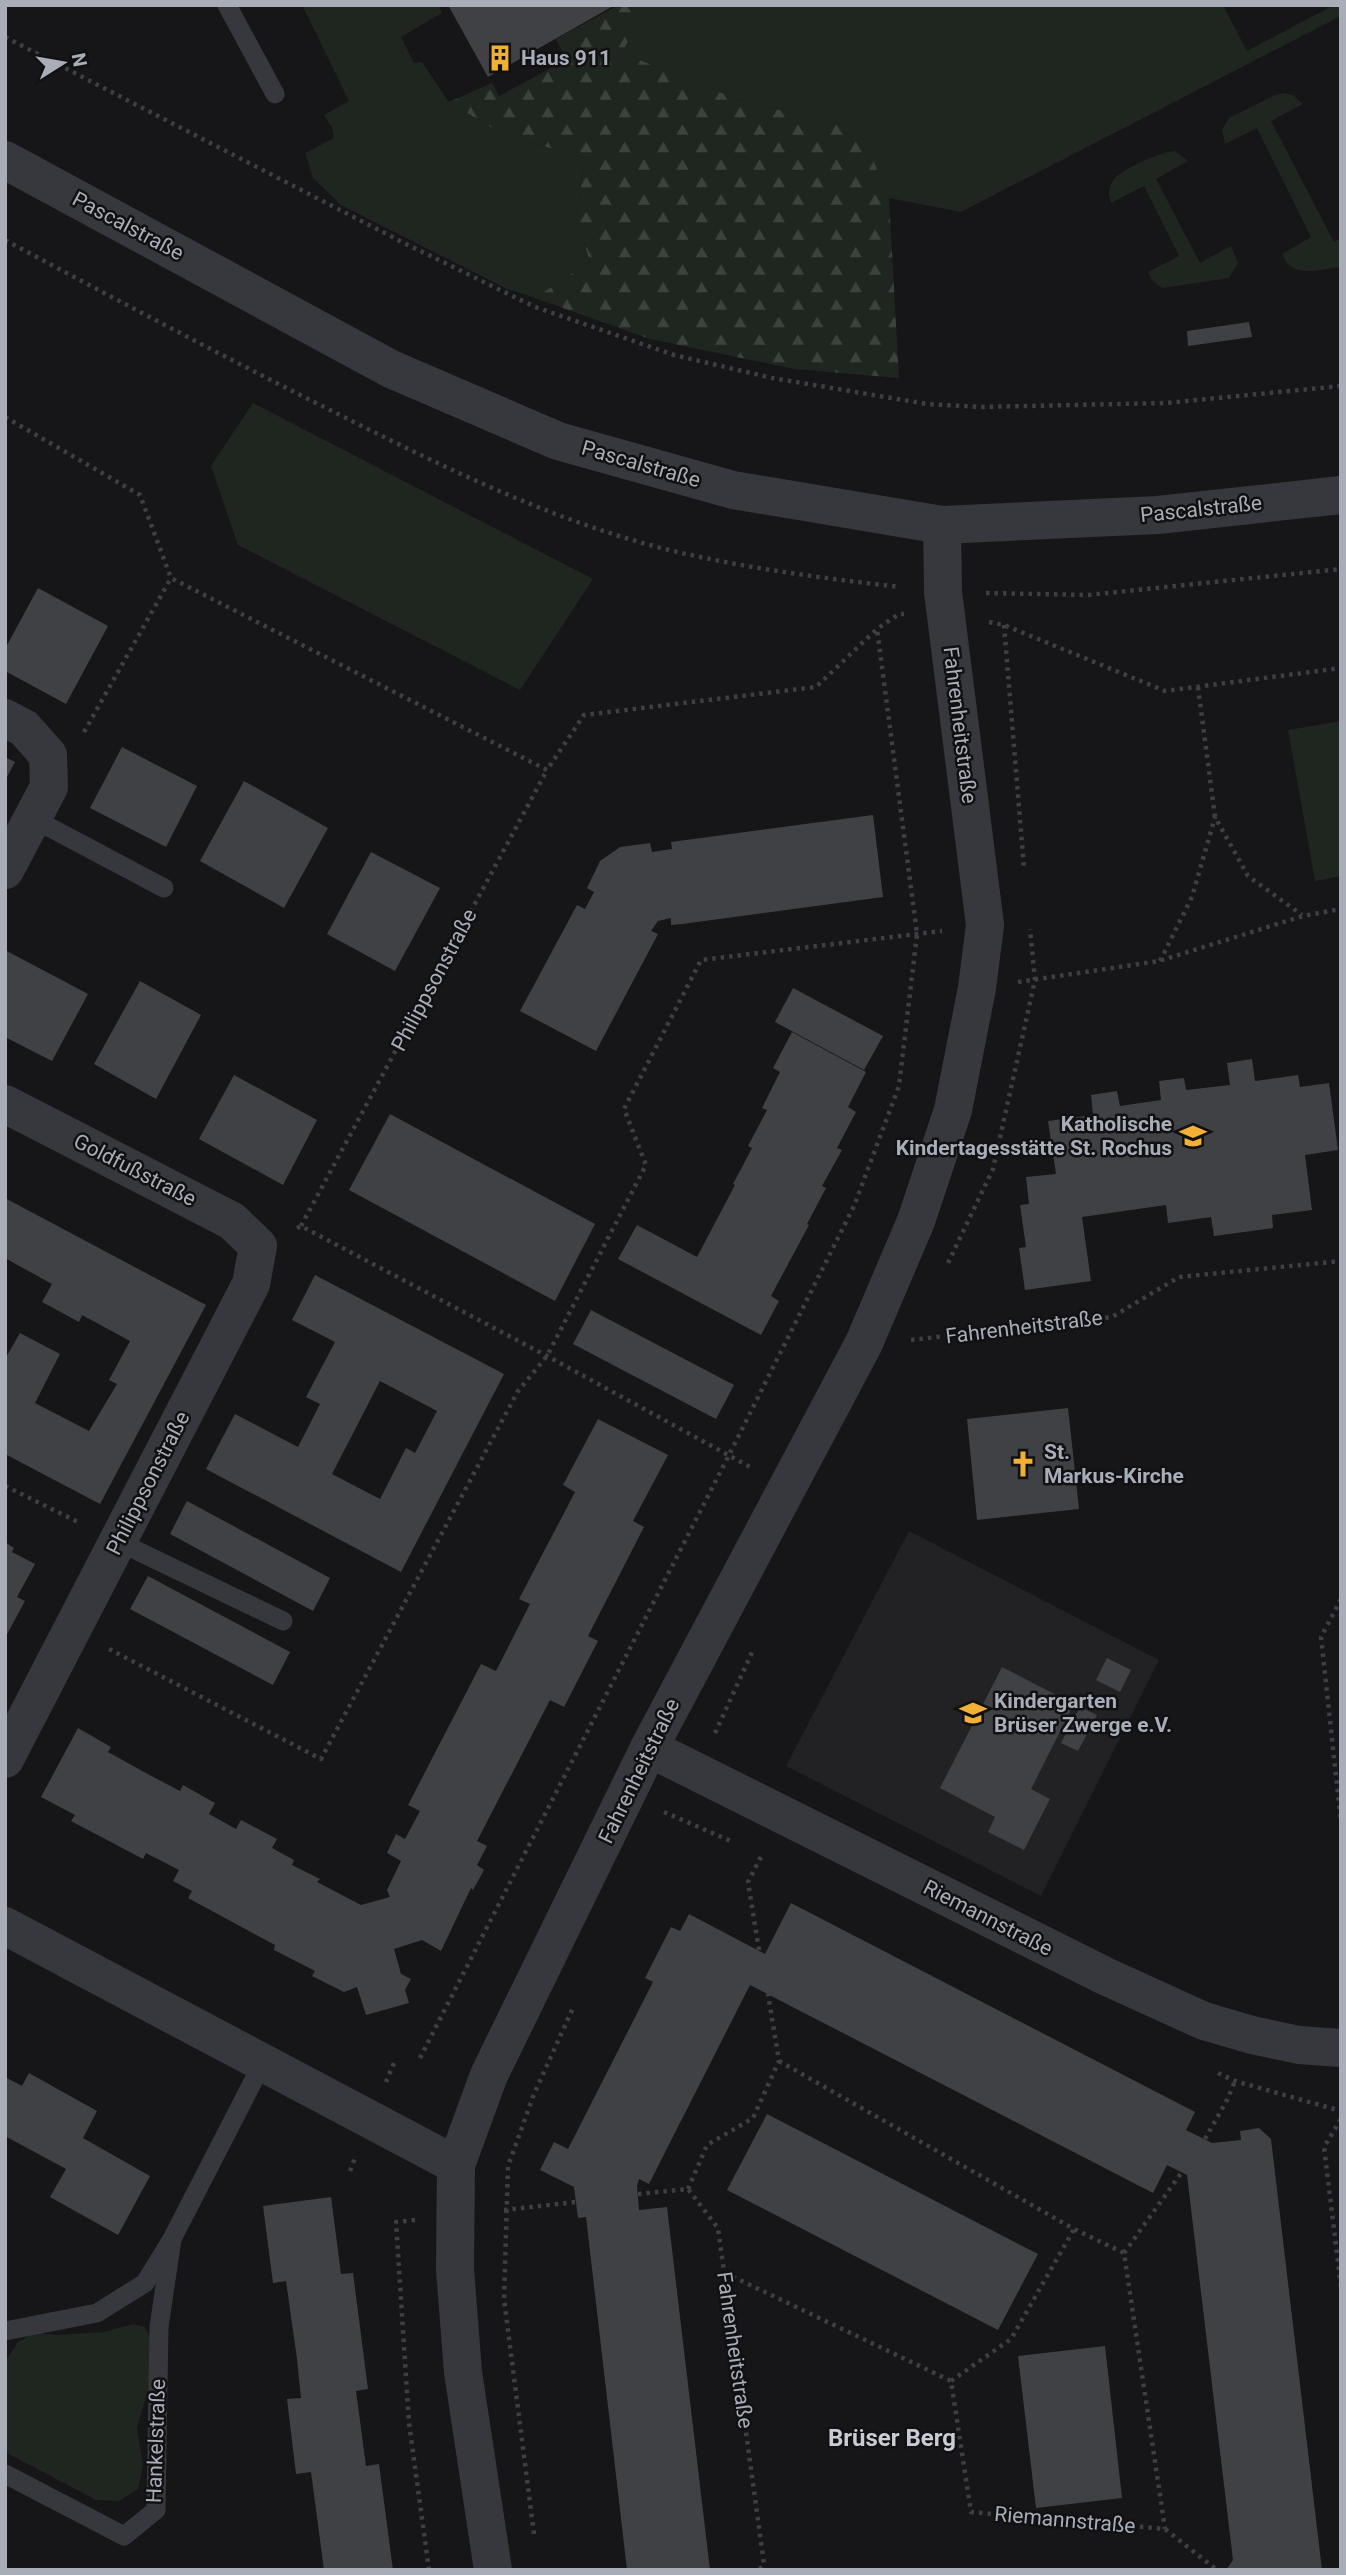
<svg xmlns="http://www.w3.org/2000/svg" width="1346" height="2575" font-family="Roboto,sans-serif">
  <defs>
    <pattern id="forest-firs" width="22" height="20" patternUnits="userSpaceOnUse" patternTransform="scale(1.75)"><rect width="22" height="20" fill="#1e261f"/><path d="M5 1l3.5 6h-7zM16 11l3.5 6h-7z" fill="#3c433d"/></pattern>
  </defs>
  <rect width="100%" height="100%" fill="#161618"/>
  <polygon fill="#222225" points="909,1531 1159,1660 1041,1896 786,1766"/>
  <g fill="#1e261f">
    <polygon points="302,5 438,5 442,13 401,37 414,63 422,62 449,102 502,134 585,158 576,219 590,261 535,298 507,289 341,205 313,178 305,153 334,138 332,128 324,115 349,101"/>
    <polygon points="646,5 1223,5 1247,51 1334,5 1341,5 1341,16 961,212 889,198 860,131 737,99 621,53"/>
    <path d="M1284 93 1293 95 1303 104 1271 121 1334 242 1341 238V267C1320 269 1291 280 1282 254L1311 237 1257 128 1225 144 1222 130 1229 118 1275 95Z"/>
    <path d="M1175 151 1188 161 1156 179 1200 263 1231 246 1238 263 1229 278 1162 288 1151 279 1148 272 1179 256 1144 186 1111 203C1108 195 1108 188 1113 181 1120 169 1161 152 1175 151Z"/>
    <polygon points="253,403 593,579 520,690 238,545 211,466"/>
    <polygon points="1341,721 1341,876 1315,881 1288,730"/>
    <polygon points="133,2324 145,2327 152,2341 151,2379 137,2428 143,2466 138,2489 119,2501 96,2500 5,2452 5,2362 18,2342 34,2333 58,2335 104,2332"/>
  </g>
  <polygon fill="url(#forest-firs)" points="619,5 646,5 622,53 737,99 861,131 889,198 899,378 794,369 650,339 535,298 590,261 576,219 585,158 502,134 449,102 492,83 499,96 566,60 556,39"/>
  <g fill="#404145" fill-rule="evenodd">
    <polygon points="448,5 615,5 488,77"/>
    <polygon points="1249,322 1252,337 1188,346 1187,331"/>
    <polygon points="38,588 108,626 66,704 5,671 5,649"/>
    <polygon points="122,747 197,786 166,847 90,808"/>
    <polygon points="5,757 15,762 5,781"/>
    <polygon points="244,781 328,828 284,908 200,861"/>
    <polygon points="873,815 883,897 682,924 671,925 671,918 658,921 651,931 658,934 596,1051 520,1011 577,905 585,909 594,892 587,888 600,861 620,847 650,843 652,852 672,849 671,842"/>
    <polygon points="371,852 440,888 395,971 327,934"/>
    <polygon points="5,950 88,994 52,1061 5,1037"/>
    <polygon points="140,981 201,1015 156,1099 94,1064"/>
    <polygon points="793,988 883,1036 864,1070 775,1022"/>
    <polygon points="792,1032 866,1072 848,1107 856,1112 837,1148 842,1150 822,1186 826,1188 807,1224 809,1225 771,1296 779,1301 761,1335 618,1259 637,1225 697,1257 735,1185 733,1184 752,1148 748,1146 767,1110 762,1108 780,1072 773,1068"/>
    <polygon points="1252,1059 1255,1081 1298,1075 1300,1087 1329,1083 1338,1150 1305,1155 1312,1210 1272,1215 1273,1228 1214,1236 1211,1217 1168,1223 1166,1205 1082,1217 1091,1281 1025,1290 1019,1248 1026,1247 1020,1205 1029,1204 1026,1177 1056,1174 1048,1121 1093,1115 1091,1095 1117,1091 1120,1106 1161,1100 1159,1081 1184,1078 1186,1090 1230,1085 1227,1063"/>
    <polygon points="234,1075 317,1120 283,1185 199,1139"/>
    <polygon points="390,1114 595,1224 555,1301 349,1190"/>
    <polygon points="5,1198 206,1305 100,1504 5,1454 5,1359 20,1333 60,1354 35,1403 89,1431 117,1384 109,1380 130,1341 82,1315 79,1322 42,1302 52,1284 5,1258"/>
    <path d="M315 1275 504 1374 401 1572 206 1469 235 1414 298 1447 320 1404 306 1397 335 1342 292 1320ZM380 1381 437 1411 415 1453 406 1448 380 1499 332 1474Z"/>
    <polygon points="591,1310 734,1385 716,1419 573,1344"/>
    <polygon points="1068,1408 1079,1509 977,1520 967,1419"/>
    <polygon points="598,1419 668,1455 633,1521 644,1527 588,1636 598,1641 564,1707 550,1700 477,1841 487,1846 477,1865 484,1870 473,1890 471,1888 441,1951 422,1940 394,1949 401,1974 411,1979 405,1990 409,2003 366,2015 357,1987 344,1992 312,1976 315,1971 274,1950 275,1945 188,1898 192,1891 173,1881 179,1870 146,1853 143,1859 71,1821 75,1815 41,1797 78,1728 111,1747 108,1752 144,1772 180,1791 183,1785 215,1803 209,1814 236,1829 241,1820 277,1839 272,1848 294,1860 292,1865 320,1879 317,1882 361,1905 390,1897 387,1890 401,1861 387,1853 396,1834 405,1839 420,1811 408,1805 481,1664 496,1671 530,1604 519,1599 575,1492 563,1485"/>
    <polygon points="187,1501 330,1578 313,1611 170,1534"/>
    <polygon points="5,1542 14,1548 12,1552 35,1564 17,1597 25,1601 5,1638"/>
    <polygon points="148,1576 290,1652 273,1685 130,1609"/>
    <polygon points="1107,1658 1131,1670 1120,1692 1096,1680"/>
    <polygon points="1002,1667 1074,1704 1031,1789 1050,1799 1024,1850 988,1832 995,1817 940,1788"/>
    <polygon points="1080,1707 1097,1715 1078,1751 1061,1743"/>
    <polygon points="791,1903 1195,2112 1186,2130 1212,2143 1241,2140 1240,2131 1259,2128 1271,2139 1322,2570 1226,2570 1233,2560 1187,2175 1167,2165 1153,2193 750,1985 649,2184 639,2179 637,2186 639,2210 667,2207 710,2570 627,2570 586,2217 578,2218 574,2187 540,2170 554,2142 568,2149 653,1982 645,1978 671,1927 680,1931 689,1914 765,1954"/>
    <polygon points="29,2073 97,2111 83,2138 150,2176 118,2235 50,2197 66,2169 5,2136 5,2077 22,2086"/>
    <polygon points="767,2114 1038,2254 998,2330 727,2190"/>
    <polygon points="331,2197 341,2274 353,2273 368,2389 356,2391 366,2466 379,2464 393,2570 324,2570 311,2472 296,2474 287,2399 301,2398 297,2359 286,2281 273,2283 263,2206"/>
    <polygon points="1105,2346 1122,2498 1036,2508 1018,2356"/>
  </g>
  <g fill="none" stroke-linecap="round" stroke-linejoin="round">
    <g stroke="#3d3f44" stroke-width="4.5" stroke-dasharray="3.5 5" stroke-linecap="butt">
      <polyline points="5,37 404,243 535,307 674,355 772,378 927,404 980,407 1166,403 1341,386"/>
      <path d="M5 240C115 299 226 358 338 414 443 467 551 520 665 549 743 568 821 578 900 587"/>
      <polyline points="5,417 140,495 171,578 547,770 584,715 816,687 877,629 899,614 904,614"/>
      <polyline points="986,593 1088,595 1341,569"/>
      <polyline points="989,622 1004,625 1165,691 1341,668"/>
      <polyline points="1004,625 1024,868"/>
      <polyline points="1198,687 1215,817 1248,876 1302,915"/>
      <polyline points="84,732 171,578"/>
      <polyline points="1160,961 1192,897 1215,817"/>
      <polyline points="1018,982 1159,961 1303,916 1341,909"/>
      <polyline points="301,1226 547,770"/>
      <polyline points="297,1228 301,1226 547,1356 752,1468"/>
      <polyline points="948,1263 993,1169 1035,980 1030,929"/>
      <polyline points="911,1340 1112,1317 1179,1277 1341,1261"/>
      <polyline points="5,1486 80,1523"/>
      <polyline points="1341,1599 1321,1637 1341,1822"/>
      <polyline points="109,1649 321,1759 518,1391 547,1356 646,1165 624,1109 701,960 942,931"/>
      <polyline points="715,1733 754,1648"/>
      <polyline points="664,1812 733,1842"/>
      <polyline points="759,1950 748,1882 763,1853"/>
      <polyline points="420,2058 728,1457 854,1206 899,1086 917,934 877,629"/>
      <polyline points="779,2061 1074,2229 1124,2253 1165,2529"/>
      <polyline points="1218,2073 1235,2081 1341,2111"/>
      <polyline points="386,2082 394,2063"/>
      <polyline points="1341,2119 1324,2147 1341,2287"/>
      <polyline points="1205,2139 1227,2100 1235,2081"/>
      <polyline points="350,2171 355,2158"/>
      <polyline points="688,2189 707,2145 753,2118 779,2061 768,1994"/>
      <polyline points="638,2194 688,2189 718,2228 764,2564 759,2570"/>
      <polyline points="504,2210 576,2202"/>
      <polyline points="415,2220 396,2222 409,2423 429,2570"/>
      <polyline points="1124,2253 1182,2172"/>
      <polyline points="725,2273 951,2381 971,2512 1165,2529 1217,2570"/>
      <polyline points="951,2381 1011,2339 1074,2229"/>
      <polyline points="534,2534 504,2299 508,2166 534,2094 573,2008"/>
    </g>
    <g stroke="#37383d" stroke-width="19">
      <polyline points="227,5 275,94"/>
      <polyline points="32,818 164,888"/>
      <polyline points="119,1542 283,1621"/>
      <polyline points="5,2331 97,2313 145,2283 172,2239 262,2064"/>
      <polyline points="5,2474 124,2536 156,2510 159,2327 172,2239"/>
    </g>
    <g stroke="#37383d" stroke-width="38">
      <polyline points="5,718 24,728 48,755 49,787 5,870"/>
      <polyline points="5,1104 232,1221 258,1246 251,1284 5,1759"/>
      <polyline points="649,1748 1105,1976 1204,2021 1252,2035 1299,2045 1341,2048"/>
      <polyline points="5,1926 456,2165"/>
      <polyline points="493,2570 463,2372 455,2269 456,2165 489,2075 649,1748 864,1343 916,1221 953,1110 977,988 985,925 943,592 942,525"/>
    </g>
    <polyline stroke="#37383d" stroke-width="38" points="5,160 391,369 558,441 733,490 942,525 1158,515 1341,495"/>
  </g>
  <defs>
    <g id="building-bare" transform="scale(2.1)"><path d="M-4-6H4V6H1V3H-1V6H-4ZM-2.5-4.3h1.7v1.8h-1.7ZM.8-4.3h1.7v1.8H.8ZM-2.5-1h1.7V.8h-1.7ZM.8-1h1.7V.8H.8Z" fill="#f2b134" stroke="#111113" stroke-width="2.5" paint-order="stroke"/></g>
    <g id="school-bare" transform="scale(2.1)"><path d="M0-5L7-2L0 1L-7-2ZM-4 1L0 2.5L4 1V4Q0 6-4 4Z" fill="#f2b134" stroke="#111113" stroke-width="2.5" paint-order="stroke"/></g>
    <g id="church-bare" transform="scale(2.1)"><path d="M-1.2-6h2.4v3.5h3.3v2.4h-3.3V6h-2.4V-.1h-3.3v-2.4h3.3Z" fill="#f2b134" stroke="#111113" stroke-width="2.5" paint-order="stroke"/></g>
  </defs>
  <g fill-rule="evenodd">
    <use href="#building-bare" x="500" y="58"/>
    <use href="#school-bare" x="1193" y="1136"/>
    <use href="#church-bare" x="1023" y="1464"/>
    <use href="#school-bare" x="973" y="1713"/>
  </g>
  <g text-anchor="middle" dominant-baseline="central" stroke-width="5" stroke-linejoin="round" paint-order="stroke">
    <g font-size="21" font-weight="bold" fill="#a8adb8" stroke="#111113" text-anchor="start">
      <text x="521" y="58">Haus 911</text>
      <text x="1172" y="1124" text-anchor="end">Katholische<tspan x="1172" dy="24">Kindertagesstätte St. Rochus</tspan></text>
      <text x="1044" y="1452">St.<tspan x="1044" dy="24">Markus-Kirche</tspan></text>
      <text x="994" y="1701">Kindergarten<tspan x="994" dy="24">Brüser Zwerge e.V.</tspan></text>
    </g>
    <g font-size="21" fill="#a8adb8" stroke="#111113">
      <text transform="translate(128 226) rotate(28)">Pascalstraße</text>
      <text transform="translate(641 464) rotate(16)">Pascalstraße</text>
      <text transform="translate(1201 509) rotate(-6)">Pascalstraße</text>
      <text transform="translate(960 725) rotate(83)">Fahrenheitstraße</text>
      <text transform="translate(434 980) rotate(-62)">Philippsonstraße</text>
      <text transform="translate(135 1170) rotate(27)">Goldfußstraße</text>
      <text transform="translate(1024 1327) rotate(-7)">Fahrenheitstraße</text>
      <text transform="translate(148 1483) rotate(-63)">Philippsonstraße</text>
      <text transform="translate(639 1771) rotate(-64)">Fahrenheitstraße</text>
      <text transform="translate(988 1918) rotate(27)">Riemannstraße</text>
      <text transform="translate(735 2350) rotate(82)">Fahrenheitstraße</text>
      <text transform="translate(156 2441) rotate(-88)">Hankelstraße</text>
      <text transform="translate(1065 2520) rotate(5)">Riemannstraße</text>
    </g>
    <g font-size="24" font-weight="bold" fill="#c9ccd4" stroke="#111113">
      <text x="892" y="2438">Brüser Berg</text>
    </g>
  </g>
  <rect width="1346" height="2575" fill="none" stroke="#a8adb8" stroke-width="14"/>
  <g transform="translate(63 63) rotate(79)" stroke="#111113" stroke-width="5" paint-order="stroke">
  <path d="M0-5L12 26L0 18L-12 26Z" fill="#a8adb8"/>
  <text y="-10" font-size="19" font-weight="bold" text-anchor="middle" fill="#a8adb8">N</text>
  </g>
</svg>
